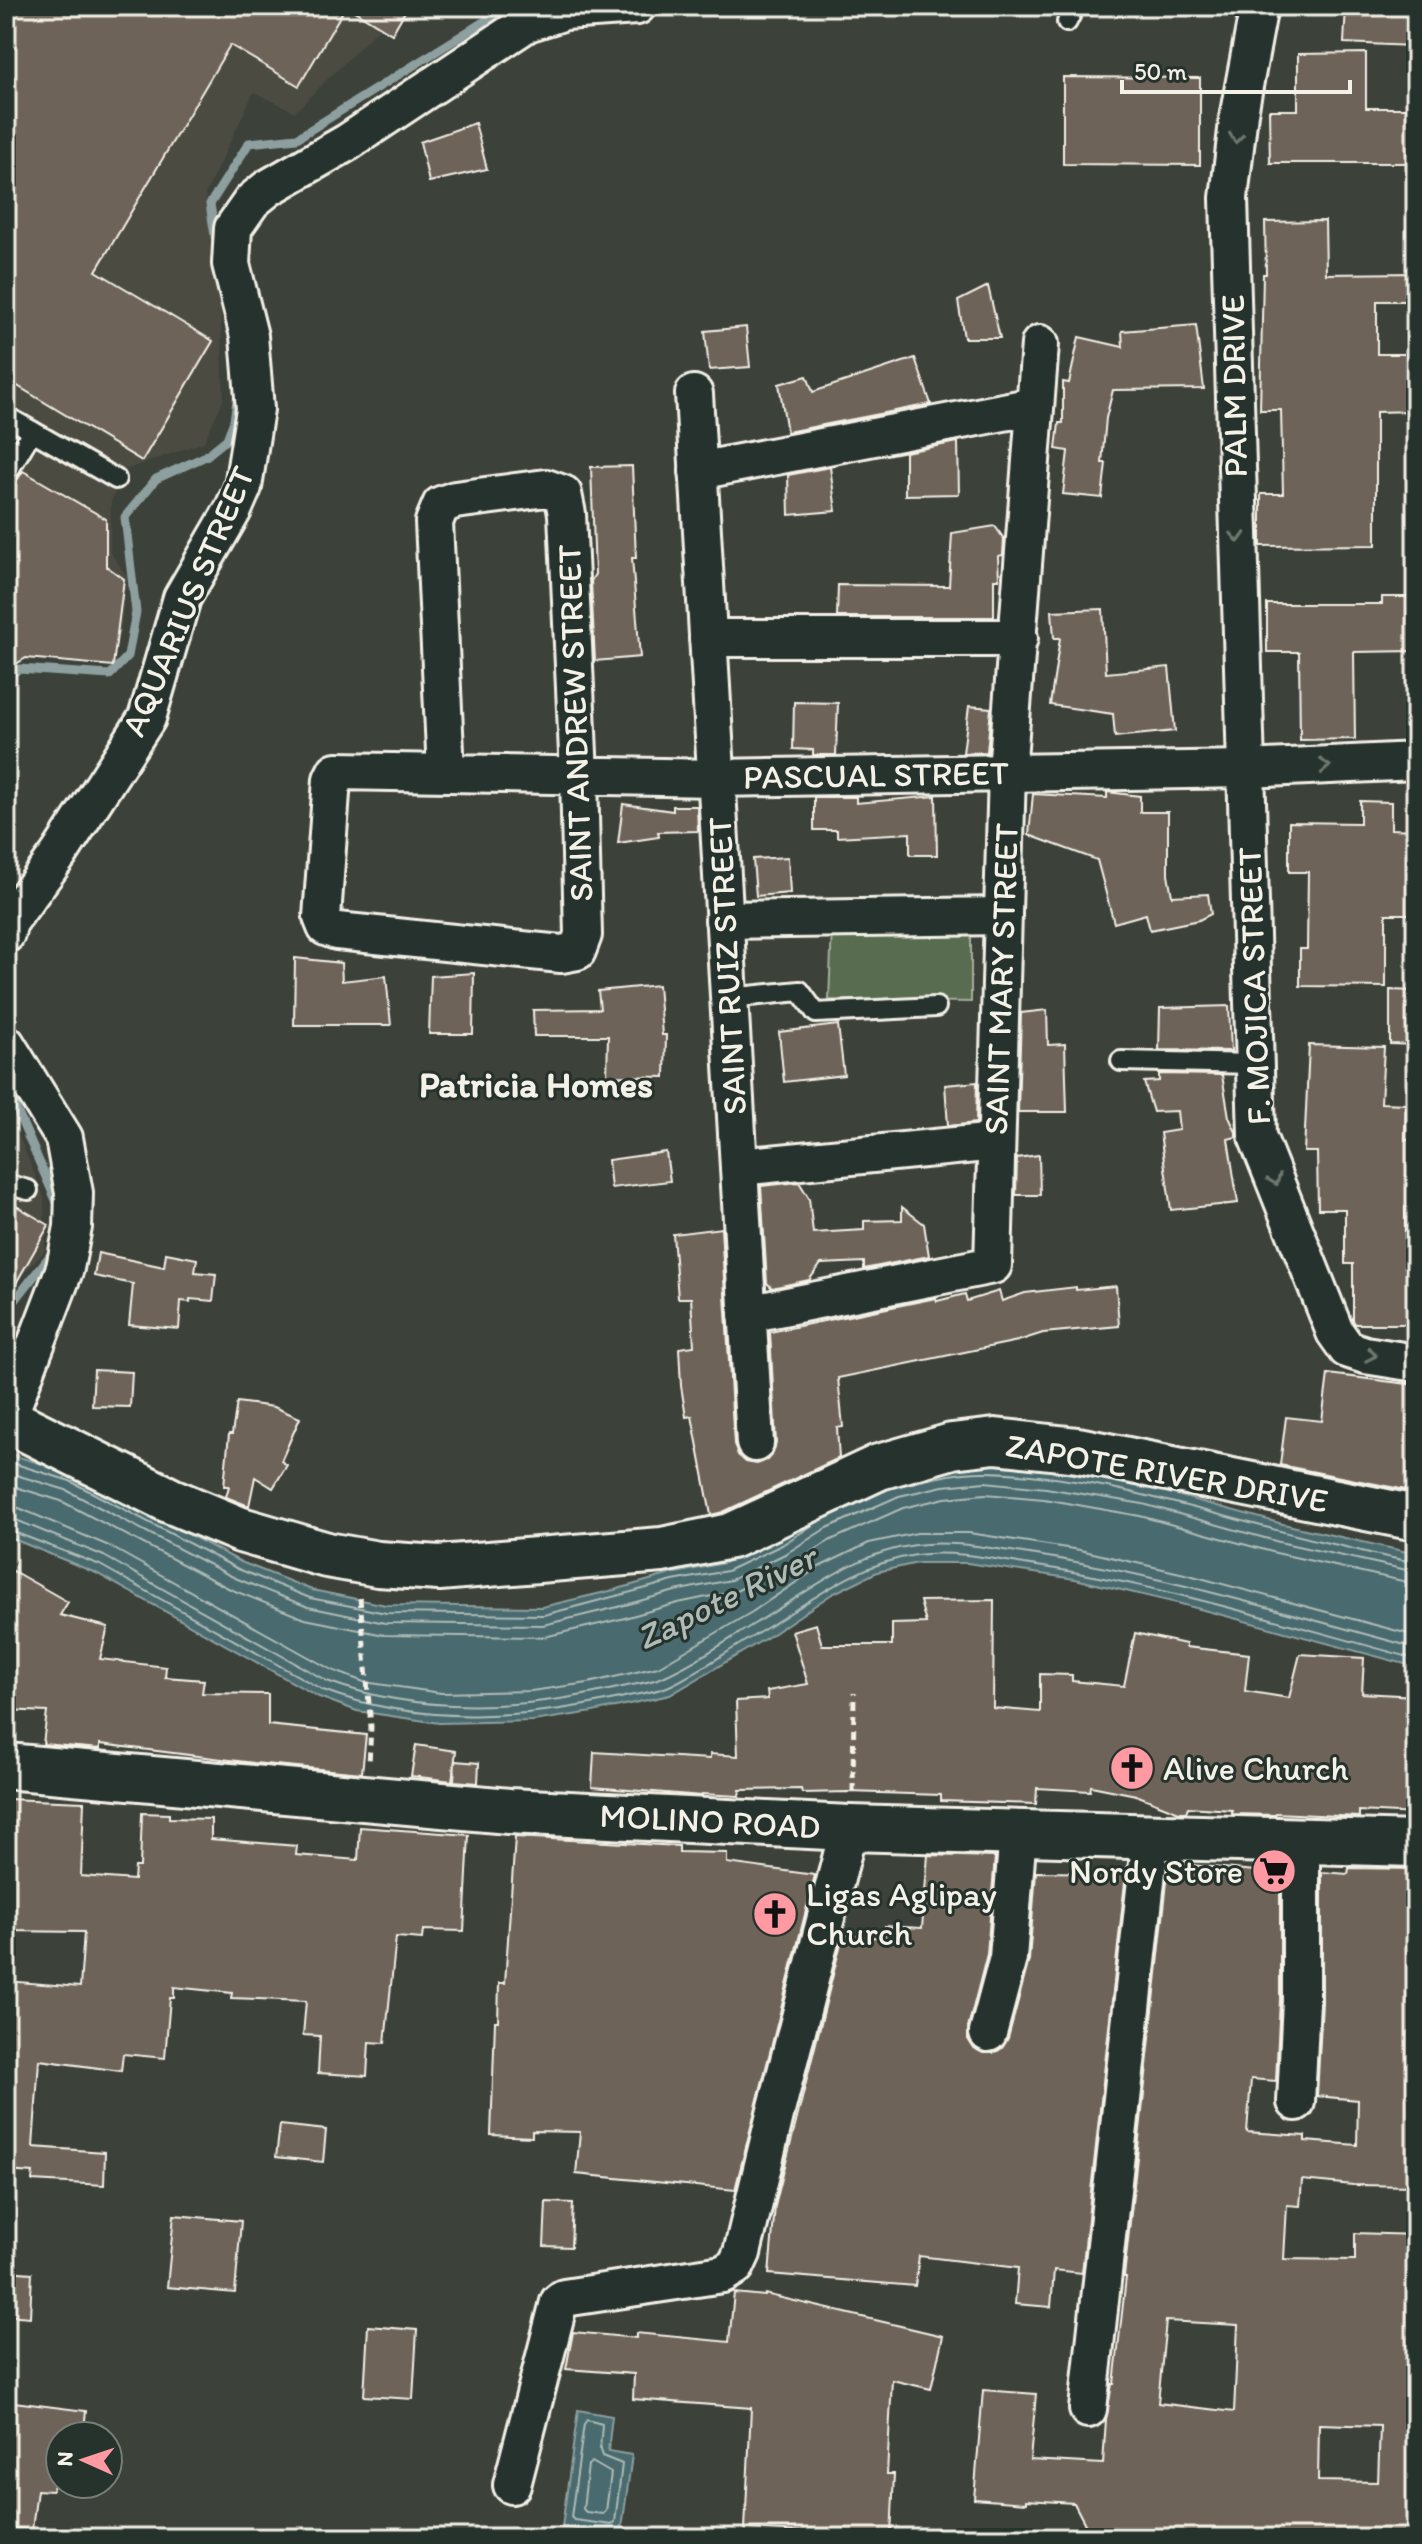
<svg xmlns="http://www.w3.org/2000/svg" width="1422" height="2544" font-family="Itim,sans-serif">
  <rect width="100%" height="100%" fill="#3c413a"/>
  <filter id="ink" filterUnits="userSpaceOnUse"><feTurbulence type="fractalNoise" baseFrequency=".0125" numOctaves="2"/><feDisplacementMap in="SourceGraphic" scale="16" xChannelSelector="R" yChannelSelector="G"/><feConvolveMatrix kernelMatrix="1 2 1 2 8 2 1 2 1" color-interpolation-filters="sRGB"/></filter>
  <g filter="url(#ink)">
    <g fill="#4b4b43">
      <polygon points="6,6 419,6 375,32 295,112 254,92 205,194 219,273 224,398 204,442 125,470 111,502 110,552 127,576 120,635 86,651 6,657"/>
      <polygon points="6,1113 12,1120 44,1197 45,1251 6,1292"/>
    </g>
    <polygon fill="#586c50" stroke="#a6ae9c" stroke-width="2" points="832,927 971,927 971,1002 829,1000"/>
    <g fill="#486a6e" stroke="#8da09f" stroke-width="2">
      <polygon points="6,1453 72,1473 241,1562 312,1590 386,1605 542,1607 614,1590 671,1574 724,1563 778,1538 817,1513 940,1468 985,1464 1048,1470 1147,1487 1283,1524 1416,1554 1416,1667 1181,1604 1075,1579 967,1563 918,1563 877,1572 832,1594 768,1637 670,1695 593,1712 533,1721 439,1723 357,1711 319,1697 96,1573 6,1536"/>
      <polygon points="578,2410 612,2416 608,2451 632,2455 621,2535 562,2527"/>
    </g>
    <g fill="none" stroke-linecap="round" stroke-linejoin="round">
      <g stroke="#afbbb7" stroke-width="2">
        <polyline points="6,1461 70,1481 238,1569 310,1598 386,1613 544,1615 673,1581 727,1571 782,1545 816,1523"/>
        <polyline points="6,1472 66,1490 235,1578 308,1607 385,1623 543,1625 618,1607 675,1591 731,1580 787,1553 825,1529 899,1496 943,1486 985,1482 1046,1488 1143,1504 1279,1542 1416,1572"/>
        <polyline points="6,1484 61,1501 230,1589 305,1619 384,1635 544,1637 621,1619 678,1603 736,1591 792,1564 831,1540 903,1508 945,1498 985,1494 1044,1499 1140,1516 1276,1553 1416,1584"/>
        <path d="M903 1485C930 1479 959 1471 987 1472 1105 1475 1218 1518 1333 1544 1360 1550 1388 1559 1416 1562"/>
        <polyline points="6,1507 19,1508 109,1546 332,1670 364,1682 441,1693 531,1691 588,1683 658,1667 752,1612 819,1567 869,1543 917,1533 969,1533 1080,1550 1189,1575 1416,1636"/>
        <path d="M6 1519 16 1520 104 1556 327 1681C419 1715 524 1710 618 1688 633 1684 652 1683 665 1676 696 1662 725 1642 754 1624 808 1593 850 1554 915 1545 950 1540 988 1548 1023 1553 1156 1573 1286 1613 1416 1648"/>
        <path d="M6 1529 100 1565 323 1690C416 1725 523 1720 620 1698 635 1694 652 1693 667 1687 693 1676 729 1650 755 1635 808 1604 853 1564 916 1555 951 1550 989 1558 1024 1564 1156 1583 1287 1624 1416 1659"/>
        <polygon points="587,2420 602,2424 600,2450 602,2456 622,2464 615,2522 612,2525 574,2520 571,2517 584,2424"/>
        <polygon points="592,2462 611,2473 606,2511 603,2514 586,2512 583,2509 588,2465"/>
      </g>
      <g stroke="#8da09f" stroke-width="9">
        <polyline points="216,242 210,204 249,143 297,138 509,6"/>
        <polyline points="6,677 19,669 110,675 128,656 136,612 125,517 156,479 206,456 227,439 234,421 238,393"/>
        <polyline points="6,1086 59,1207"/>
        <polyline points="6,1312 52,1253"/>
      </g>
    </g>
    <g fill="#6e6359" stroke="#f4f1e8" stroke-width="2" fill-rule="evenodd">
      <polygon points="6,6 408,6 392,34 346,6 299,86 230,45 96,271 213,341 142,461 6,379"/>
      <polygon points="1346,6 1414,6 1412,46 1344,43"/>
      <polygon points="1366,53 1366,108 1416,108 1416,163 1270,163 1269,110 1298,110 1298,54"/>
      <polygon points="1063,77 1200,78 1200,165 1063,164"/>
      <polygon points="475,123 487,169 429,182 420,142"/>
      <polygon points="1325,221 1326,274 1416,273 1416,301 1377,301 1377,354 1416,354 1416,411 1376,412 1376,545 1261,546 1261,494 1283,494 1281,410 1260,410 1263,274 1266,274 1265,222"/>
      <polygon points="988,286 1000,338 964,338 958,301"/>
      <polygon points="1196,325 1204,389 1113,390 1106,418 1102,463 1106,463 1102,498 1063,494 1068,451 1056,449 1059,423 1063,423 1063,382 1069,383 1079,337 1123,347 1122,331"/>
      <polygon points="746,327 750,367 709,370 705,331"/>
      <polygon points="915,358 931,404 787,432 779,384 807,376 813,392"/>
      <polygon points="958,442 959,494 905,495 905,452"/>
      <polygon points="632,466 636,558 632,558 640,657 595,661 591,581 595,574 591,467"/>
      <polygon points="830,467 836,511 789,515 788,475"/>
      <polygon points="23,471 106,519 106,566 124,579 113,666 26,658 6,670 6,487 16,482"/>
      <polygon points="995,526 1004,539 1003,555 998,556 999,579 994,579 994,617 837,617 838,585 949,586 952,533"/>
      <polygon points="1382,597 1416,597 1416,651 1354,652 1355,739 1300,740 1299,652 1267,652 1267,604 1382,604"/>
      <polygon points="1103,609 1106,673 1169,667 1175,731 1115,737 1113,714 1050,705 1060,638 1054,638 1052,611"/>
      <polygon points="794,702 838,703 836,755 813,755 813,750 793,749"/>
      <polygon points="969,706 991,708 987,752 963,753"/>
      <polygon points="1107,792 1140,796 1140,812 1168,812 1168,874 1172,896 1208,894 1211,914 1199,920 1150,930 1146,914 1114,923 1097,860 1029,835 1033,794 1107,798"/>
      <polygon points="936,796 937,855 910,855 910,833 837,837 837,830 814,830 814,797 856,797 856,803"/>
      <polygon points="1360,801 1391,802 1391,829 1416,830 1416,914 1386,914 1386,987 1300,986 1300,949 1307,949 1308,872 1289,872 1289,822 1360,823"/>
      <polygon points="623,804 673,811 673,806 697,806 698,831 658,832 659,837 618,843"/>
      <polygon points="788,857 790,893 756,896 753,859"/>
      <polygon points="295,958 341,963 342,981 386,976 391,1025 294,1025"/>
      <polygon points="474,973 473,1034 429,1034 431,976"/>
      <polygon points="658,985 662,1035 666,1035 665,1077 607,1076 608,1036 534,1036 533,1010 600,1009 598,991"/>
      <polygon points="1390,990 1416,991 1416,1045 1390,1044"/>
      <polygon points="1229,1006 1231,1051 1159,1050 1160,1008"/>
      <polygon points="1047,1010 1048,1045 1065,1044 1067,1112 1018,1112 1021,1013"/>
      <polygon points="838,1025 844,1075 784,1082 779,1032"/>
      <polygon points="1309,1045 1384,1047 1381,1103 1406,1104 1405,1140 1416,1140 1416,1207 1405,1207 1405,1267 1416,1267 1416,1324 1355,1324 1353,1320 1353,1264 1345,1264 1345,1209 1318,1209 1317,1152 1304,1152"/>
      <polygon points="1159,1074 1222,1075 1229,1117 1236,1132 1236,1137 1228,1139 1238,1203 1171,1210 1160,1133 1179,1130 1177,1111 1153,1112 1144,1082 1159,1081"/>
      <polygon points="977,1082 976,1123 948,1126 945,1085"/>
      <polygon points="666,1152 670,1181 611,1188 608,1160"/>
      <polygon points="1039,1155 1040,1195 1016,1195 1017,1158"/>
      <polygon points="799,1182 809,1198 813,1233 864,1230 864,1221 902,1220 902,1207 924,1224 929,1256 864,1269 864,1262 821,1264 809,1280 772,1288 767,1283 761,1186"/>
      <polygon points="6,1200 49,1225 6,1301"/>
      <polygon points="721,1228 734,1444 738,1455 746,1462 757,1464 767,1460 773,1453 776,1443 770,1332 936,1298 937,1301 965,1294 967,1301 999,1291 1002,1301 1025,1293 1076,1287 1076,1290 1116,1286 1119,1326 1043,1333 1018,1341 838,1378 843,1427 837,1428 839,1458 723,1512 711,1515 692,1416 686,1417 681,1386 679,1348 694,1346 691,1298 678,1298 673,1234"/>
      <polygon points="98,1253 164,1267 166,1253 197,1259 195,1272 216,1274 213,1301 190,1299 190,1302 181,1301 179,1329 129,1325 133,1284 94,1276"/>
      <polygon points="94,1370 132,1372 130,1407 92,1406"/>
      <polygon points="1328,1374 1416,1385 1416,1492 1280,1465 1286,1417 1322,1421"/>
      <polygon points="237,1402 274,1407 300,1418 281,1461 287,1465 273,1488 255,1477 249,1506 226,1497 229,1486 224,1486 229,1434 232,1434"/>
      <polygon points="6,1567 68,1602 60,1615 108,1627 100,1659 166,1667 165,1677 204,1680 202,1693 268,1694 268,1725 366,1735 362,1773 254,1763 100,1744 100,1749 43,1744 47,1712 6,1710"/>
      <polygon points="994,1600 993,1708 1040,1712 1040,1674 1072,1675 1072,1681 1124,1686 1135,1633 1186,1644 1186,1647 1249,1654 1245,1691 1289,1698 1300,1654 1364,1658 1362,1693 1416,1696 1416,1814 1359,1811 1359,1817 1276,1813 1275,1815 1232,1814 1232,1810 1188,1807 1186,1812 1179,1812 1136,1795 1091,1786 1090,1791 1037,1788 1036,1804 941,1801 941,1795 848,1792 802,1793 801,1789 740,1790 739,1796 702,1794 702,1796 592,1787 594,1752 710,1759 710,1754 738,1756 736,1701 768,1699 767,1691 808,1684 792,1631 816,1624 822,1645 892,1645 892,1624 926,1623 920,1601"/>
      <polygon points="416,1745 456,1751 452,1781 411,1776"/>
      <polygon points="455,1761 479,1763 478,1783 454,1781"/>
      <polygon points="6,1799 84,1802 81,1876 134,1880 135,1867 140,1867 142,1813 169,1814 169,1818 211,1819 211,1839 297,1846 296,1855 358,1860 360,1827 469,1835 464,1931 423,1930 422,1939 396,1937 385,2043 369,2042 367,2076 318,2073 320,2036 303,2035 306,2001 231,1998 232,1993 174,1987 174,1998 170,1998 165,2058 123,2054 121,2071 39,2060 33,2147 105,2152 104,2185 32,2181 33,2173 6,2171 6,1981 80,1987 84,1932 6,1931"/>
      <polygon points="515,1837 679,1846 679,1852 727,1853 727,1863 815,1875 735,2190 576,2174 580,2132 532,2131 532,2137 491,2135 495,2021 498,2021 499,1983 505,1983"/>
      <polygon points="928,1855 995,1857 987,1954 968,2028 968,2039 973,2047 983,2053 994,2053 1002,2048 1008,2038 1029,1960 1036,1872 1126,1873 1082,2273 1054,2270 1051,2307 1015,2304 1018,2268 919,2256 915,2286 769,2274 775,2206 843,1935 884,1938 885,1926 922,1928"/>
      <path d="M1169 1863 1255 1871V1867L1280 1869V2000L1276 2081 1251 2079 1247 2132 1305 2136V2141L1357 2145 1358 2100 1317 2096 1322 2002V1872L1348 1874 1349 1868 1416 1869V2186L1353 2185 1302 2180 1300 2206 1287 2205 1284 2259 1355 2260V2233L1416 2235V2438L1411 2538H1092L1074 2503 1026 2500V2503L974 2499 983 2390 1036 2394 1030 2460 1103 2464 1106 2419 1112 2384H1114L1126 2277H1124ZM1166 2321 1238 2325 1234 2412 1158 2403ZM1319 2424 1380 2426 1378 2482 1318 2481Z"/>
      <polygon points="280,2125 326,2130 323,2162 276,2157"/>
      <polygon points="546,2202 573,2203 571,2247 544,2246"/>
      <polygon points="174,2215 241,2221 235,2293 167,2287"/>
      <polygon points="6,2271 32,2273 30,2317 6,2315"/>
      <polygon points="734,2293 765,2296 765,2294 943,2336 931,2389 892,2380 887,2474 894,2474 891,2536 745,2529 751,2408 633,2399 634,2374 566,2369 573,2332 636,2338 636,2333 729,2342"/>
      <polygon points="368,2326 417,2330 413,2399 364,2396"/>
      <polygon points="6,2401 86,2411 83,2436 60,2436 60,2468 52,2491 37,2490 32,2530 6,2527"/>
    </g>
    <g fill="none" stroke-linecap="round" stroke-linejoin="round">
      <g stroke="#f4f1e8" stroke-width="24">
        <g id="lane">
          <polyline points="1067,22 1075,6"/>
          <polyline points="6,416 116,479"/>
          <polyline points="6,475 32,431"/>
          <polyline points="729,998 800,991 816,1013 936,1007"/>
          <polyline points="1121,1061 1255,1064"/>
          <polyline points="6,1184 28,1190"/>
        </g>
      </g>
      <g stroke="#f4f1e8" stroke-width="42">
        <g id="street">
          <polyline points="1259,6 1239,113 1229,198 1257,1136 1335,1332 1347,1349 1365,1355 1416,1363"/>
          <polyline points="694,394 755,1443"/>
          <polyline points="698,471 1034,406"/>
          <polyline points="708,638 1019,638"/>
          <polyline points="446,772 434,522 441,505 455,500 546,488 563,494 567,514 579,775 583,935 577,951 561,954 337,931 326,927 322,917 332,779 336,771 716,778 1247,769 1416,761"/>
          <polyline points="724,920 1003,916"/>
          <polyline points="6,934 9,922 59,854 147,718 182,598 233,510 243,487 255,409 249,336 231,264 233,228 252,201 268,188 348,142 527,23 565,11 637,6"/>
          <polyline points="6,1044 64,1138 74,1193 73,1227 65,1268 7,1420"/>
          <polyline points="739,1167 996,1142"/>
          <polyline points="747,1314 993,1265 1007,772 1040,344"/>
          <polyline points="988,2033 1008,1958 1018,1832"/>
          <polyline points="1296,2102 1301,2001 1301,1841"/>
          <polyline points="1088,2409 1151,1835"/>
          <polyline points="512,2485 559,2302 564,2298 723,2274 736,2266 742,2253 775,2115 849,1828"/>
        </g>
      </g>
      <g stroke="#f4f1e8" stroke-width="50">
        <g id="secondary">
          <polyline points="6,1419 169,1500 241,1530 327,1555 378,1564 439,1568 662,1550 731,1536 879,1467 952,1446 995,1441 1078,1450 1416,1518"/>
          <polyline points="6,1766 509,1811 849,1828 1416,1844"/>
        </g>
      </g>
      <g stroke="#f4f1e8" stroke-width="5" stroke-dasharray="8 6" stroke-linecap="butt">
        <polyline points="360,1598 371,1727 369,1764"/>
        <polyline points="853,1792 854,1693"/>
      </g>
      <use href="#lane" stroke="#26332d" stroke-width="18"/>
      <use href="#street" stroke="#26332d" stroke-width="36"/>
      <use href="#secondary" stroke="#26332d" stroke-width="44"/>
    </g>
    <defs><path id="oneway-chevron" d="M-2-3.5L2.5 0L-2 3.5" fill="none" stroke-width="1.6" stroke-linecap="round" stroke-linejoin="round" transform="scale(2)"/></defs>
    <g stroke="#6e766e">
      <use href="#oneway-chevron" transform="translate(1236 138) rotate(97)"/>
      <use href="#oneway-chevron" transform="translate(1238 537) rotate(88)"/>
      <use href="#oneway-chevron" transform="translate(1325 766) rotate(-3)"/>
      <use href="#oneway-chevron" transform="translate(1275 1180) rotate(68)"/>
      <use href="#oneway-chevron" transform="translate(1371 1355) rotate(11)"/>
    </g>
  </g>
  <defs>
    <g id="church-disc" transform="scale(2.3)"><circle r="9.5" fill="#ff9aa2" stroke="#26332d"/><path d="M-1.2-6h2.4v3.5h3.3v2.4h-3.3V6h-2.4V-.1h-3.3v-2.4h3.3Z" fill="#111"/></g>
    <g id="supermarket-disc" transform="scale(2.3)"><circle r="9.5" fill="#ff9aa2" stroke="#26332d"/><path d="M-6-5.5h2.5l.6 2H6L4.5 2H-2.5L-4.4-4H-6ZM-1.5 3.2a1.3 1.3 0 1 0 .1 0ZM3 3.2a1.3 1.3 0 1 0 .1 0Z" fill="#111"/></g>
  </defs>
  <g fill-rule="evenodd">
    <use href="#church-disc" x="1132" y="1768"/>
    <use href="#supermarket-disc" x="1274" y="1871"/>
    <use href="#church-disc" x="775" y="1914"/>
  </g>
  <g text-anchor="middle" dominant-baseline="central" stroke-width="6" stroke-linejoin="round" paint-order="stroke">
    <g font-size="34" fill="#f4f1e8" stroke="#26332d">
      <text transform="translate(1234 386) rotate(-91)">PALM DRIVE</text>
      <text transform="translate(188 601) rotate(-67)">AQUARIUS STREET</text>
      <text transform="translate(575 723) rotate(-92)">SAINT ANDREW STREET</text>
      <text transform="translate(876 775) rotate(-1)">PASCUAL STREET</text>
      <text transform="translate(727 966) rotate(-93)">SAINT RUIZ STREET</text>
      <text transform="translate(1001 979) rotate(-88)">SAINT MARY STREET</text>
      <text transform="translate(1254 986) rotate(-92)">F. MOJICA STREET</text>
      <text transform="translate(1167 1473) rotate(10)">ZAPOTE RIVER DRIVE</text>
      <text transform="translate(710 1821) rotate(3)">MOLINO ROAD</text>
    </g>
    <g font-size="34" fill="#f4f1e8" stroke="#26332d" text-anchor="start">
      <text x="1163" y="1768">Alive Church</text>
      <text x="1243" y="1871" text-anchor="end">Nordy Store</text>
      <text x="806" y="1894">Ligas Aglipay<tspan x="806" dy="39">Church</tspan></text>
    </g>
    <g font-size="36" font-weight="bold" fill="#f4f1e8" stroke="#26332d">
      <text x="536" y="1084">Patricia Homes</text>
    </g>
    <g font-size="36" font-style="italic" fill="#afbbb7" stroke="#26332d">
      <text transform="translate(726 1597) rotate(-26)">Zapote River</text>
    </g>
  </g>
  <rect width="1422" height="2544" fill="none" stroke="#26332d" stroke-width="32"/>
  <rect x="16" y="16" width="1390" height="2512" fill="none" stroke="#f4f1e8" stroke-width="3" filter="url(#ink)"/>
  <g transform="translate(84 2460) rotate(273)"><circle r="38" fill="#26332d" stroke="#787f78" stroke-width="2"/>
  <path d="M0-6L14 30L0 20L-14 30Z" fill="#ff9aa2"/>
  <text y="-12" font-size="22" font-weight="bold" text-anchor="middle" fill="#f4f1e8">N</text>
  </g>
  <path d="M1122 80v12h228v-12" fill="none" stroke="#f4f1e8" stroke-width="4"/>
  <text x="1134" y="80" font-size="24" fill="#f4f1e8" stroke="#26332d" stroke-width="6" paint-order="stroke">50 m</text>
</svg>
